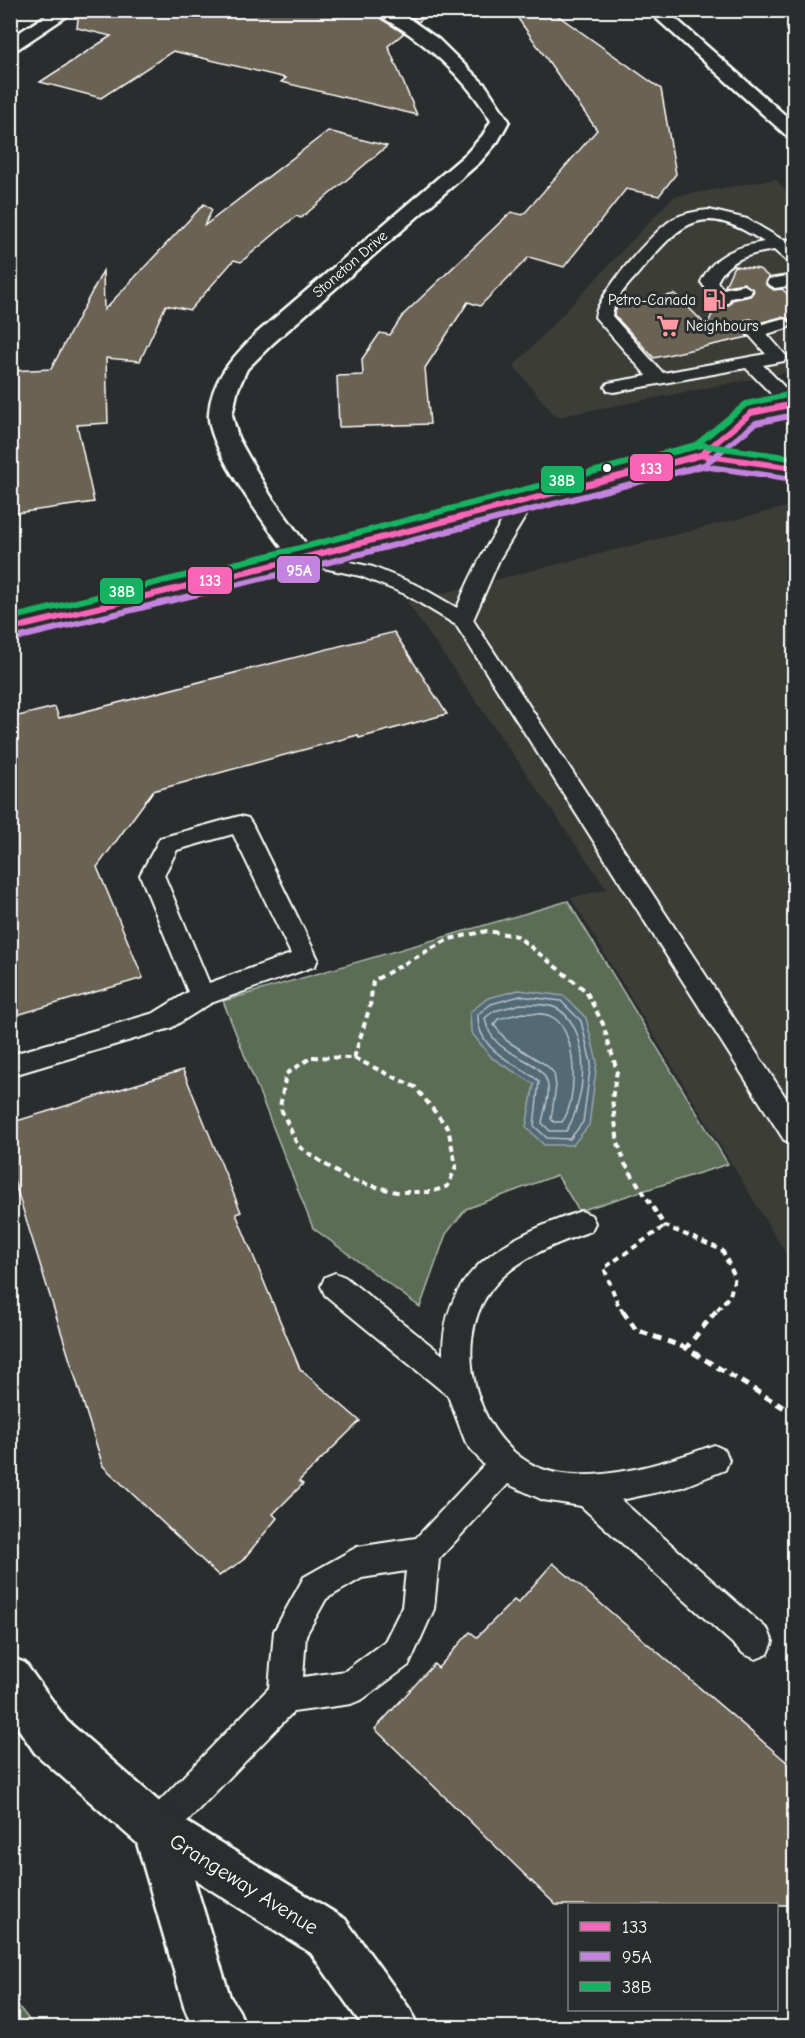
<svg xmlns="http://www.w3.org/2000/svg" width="805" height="2038" font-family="'Comic Neue',sans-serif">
  <rect width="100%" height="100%" fill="#2a2d2e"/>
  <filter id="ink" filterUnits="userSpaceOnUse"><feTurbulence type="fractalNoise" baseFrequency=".0167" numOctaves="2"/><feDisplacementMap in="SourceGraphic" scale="12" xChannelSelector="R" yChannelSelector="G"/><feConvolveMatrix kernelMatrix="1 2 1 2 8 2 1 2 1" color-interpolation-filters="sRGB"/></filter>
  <g filter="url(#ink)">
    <g fill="#3d3d39">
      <polygon points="776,179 794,201 794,371 556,417 514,366 673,197"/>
      <polygon points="794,505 794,1267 571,898 607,889 407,602"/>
    </g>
    <g fill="#5b6d57" stroke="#adb6ab" stroke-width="1.5">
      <polygon points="568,901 728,1164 579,1211 557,1175 466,1209 446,1234 420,1307 313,1228 223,1001"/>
      <polygon points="10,1997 11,1997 35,2027 11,2027"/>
    </g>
    <polygon fill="#526976" stroke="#97a5ad" stroke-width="1.5" points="519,990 564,996 586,1018 597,1062 589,1125 573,1145 544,1145 526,1127 534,1084 492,1058 471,1032 470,1012 488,998"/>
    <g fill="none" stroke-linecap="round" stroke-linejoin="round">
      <g stroke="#bac3c8" stroke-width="1.5">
        <path d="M520 996 561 1001 581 1021 591 1063 583 1122 570 1139 547 1138 534 1126 539 1081C515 1062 476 1051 478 1014L491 1004Z"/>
        <path d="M521 1004C532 1005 548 1003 558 1009 593 1031 586 1102 566 1131H550L542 1123C544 1110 551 1094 547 1082 539 1054 492 1060 485 1018L494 1011Z"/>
        <path d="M522 1013C532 1014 545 1012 554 1018 578 1034 578 1102 562 1122H554L551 1119 556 1086 554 1073 546 1065 507 1041 494 1025 498 1019Z"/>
      </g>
    </g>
    <g fill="#6a6252" stroke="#fff" stroke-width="1.5">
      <polygon points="79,10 373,10 381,19 404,33 388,46 417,115 281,82 286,78 173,51 101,98 40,82 111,36 77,28"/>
      <polygon points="402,10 434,10 418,22"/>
      <polygon points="512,10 550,10 661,89 676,174 659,196 626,189 564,267 529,257 480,306 468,302 425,368 430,424 339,427 337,376 363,375 362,359 380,333 390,335 403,315 511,212 523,215 597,130"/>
      <polygon points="328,131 387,146 301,218 296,216 241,262 234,260 190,310 166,305 140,361 106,358 108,423 77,425 94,502 10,514 10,371 51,369 103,271 104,310 204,204 212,210 204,226"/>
      <polygon points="734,266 759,269 769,277 766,285 774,290 782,289 795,301 795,327 790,328 792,324 789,319 781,317 759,323 751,319 744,320 739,326 748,337 654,358 614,315 617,307 675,294 707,326 716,305 729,305 732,300 750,296 754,291 744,283 725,286"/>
      <polygon points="394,632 447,714 359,738 358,735 153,791 97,867 143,978 10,1017 10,718 55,707 59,718"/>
      <polygon points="183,1070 241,1212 236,1214 300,1369 360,1421 299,1481 303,1484 273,1514 277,1518 242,1561 219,1576 103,1466 10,1168 10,1123"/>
      <polygon points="553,1563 795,1769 795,1905 556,1905 375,1729 434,1664 438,1668 470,1632 477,1637 514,1600 518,1603"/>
    </g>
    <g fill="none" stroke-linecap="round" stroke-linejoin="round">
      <g stroke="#fff" stroke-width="4">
        <g id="service">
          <path d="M709 210 747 219 781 239 791 240 793 243 790 247 794 251V264L788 262 774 250C751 254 728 258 717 282L723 289 744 285 752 290 750 294 730 298 728 303H716L701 282C714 254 736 247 764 242 702 202 684 220 641 270 629 285 614 297 612 316L663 373 766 354 741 326 744 322 750 321 759 325 781 319 787 320 790 324 787 328 767 334 787 357 784 361 763 365 794 397V409L785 408 746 368 614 392 608 391 605 387 608 383 647 376 595 317C598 294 653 231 673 219 684 213 697 211 709 210Z"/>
          <polygon points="794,275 794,285 775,288 767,283 769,279"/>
          <path d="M525 495 532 497 535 501 500 558 473 620 794 1110V1143L784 1140 456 625 405 594 360 576 296 562 293 558 296 554 303 552 373 567 419 586 457 608C473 568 494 532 518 497Z"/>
          <path d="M240 816 248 818 252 824 318 959 315 966 211 1003 171 1028 10 1076V1055L154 1013 188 992 140 875 160 838ZM233 834 291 954 209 983 164 875 177 850Z"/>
          <path d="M581 1211 591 1215 595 1223 591 1231C554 1244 514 1259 490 1291 449 1347 479 1448 545 1470 592 1486 669 1462 714 1445L725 1450 729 1460 725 1470 682 1487 621 1500 768 1630 773 1642 768 1654 756 1659 744 1654 581 1506 543 1500 508 1484 439 1559 434 1609 409 1665 363 1699 351 1704 293 1712 168 1841 156 1847 144 1841 138 1829 144 1817 269 1688 274 1631 304 1577 357 1547 416 1538 484 1465 466 1443 448 1396 325 1295 321 1286 325 1277 335 1273 345 1277 443 1355C442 1267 508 1237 581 1211ZM406 1571 402 1607 385 1641 345 1671 303 1677 306 1635 326 1599 362 1578Z"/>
        </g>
      </g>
      <g stroke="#fff" stroke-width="5">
        <g id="minor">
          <polygon points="55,10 76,10 16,50 10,51 10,38"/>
          <path d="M375 10H397L438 39 486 86 509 121 498 141 480 162 273 343 247 369 238 389 232 415 238 438 270 495 316 558 312 564 303 566 294 564C273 534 206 448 209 414 211 379 234 356 257 333L466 154 483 135 491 121C471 86 441 57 409 34 399 26 383 20 375 10Z"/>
          <polygon points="10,1657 25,1663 67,1721 172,1813 345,1919 411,2011 418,2028 364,2028 311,1953 194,1879 230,1997 239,2011 246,2028 193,2028 185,2009 137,1843 35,1753 10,1716"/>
        </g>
      </g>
      <g stroke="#fff" stroke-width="5">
        <g id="secondary">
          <polygon points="647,10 666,10 794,123 794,138 787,136"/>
          <polygon points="794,397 794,411 759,418 720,451 794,461 794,475 789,476 701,462 312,564 10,637 10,620 300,551 692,450 743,408"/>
        </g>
      </g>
      <g stroke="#fff" stroke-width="4" stroke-dasharray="6 4.5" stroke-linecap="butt">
        <polygon points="312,1057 354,1058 415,1087 448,1128 456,1166 448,1186 431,1192 396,1192 347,1179 298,1146 280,1107 286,1074"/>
        <polyline points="354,1058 370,1006 373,981 449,939 487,931 517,936 586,991 603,1024 617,1071 612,1099 618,1143 625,1164 665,1226 722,1250 735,1277 730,1295 715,1313"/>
        <polyline points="624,1313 618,1304 604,1268 665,1226"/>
      </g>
      <g stroke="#fff" stroke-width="5" stroke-dasharray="8 6" stroke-linecap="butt">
        <polyline points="623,1311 636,1330 686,1348"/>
        <polyline points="716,1311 686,1348 794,1414"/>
      </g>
      <use href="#service" fill="#2a2d2e" fill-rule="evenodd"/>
      <use href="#minor" fill="#2a2d2e" fill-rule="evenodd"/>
      <use href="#secondary" fill="#2a2d2e" fill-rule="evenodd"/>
      <g stroke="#2a2d2e" stroke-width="10">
        <g id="bus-1">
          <polyline points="668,464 701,455 794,468"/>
          <polyline points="10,629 303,558 701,455 751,413 794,404"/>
        </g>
      </g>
      <g stroke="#2a2d2e" stroke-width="10">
        <g id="bus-2">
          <polyline points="671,474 702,466 794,479"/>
          <polyline points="12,639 306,568 704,465 756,423 794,415"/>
        </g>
      </g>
      <g stroke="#2a2d2e" stroke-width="10">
        <g id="bus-3">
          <polyline points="665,454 702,445 792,458"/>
          <polyline points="10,618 300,548 696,445 746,404 792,394"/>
        </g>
      </g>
      <use href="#bus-1" stroke="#fa66b7" stroke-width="6"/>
      <use href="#bus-2" stroke="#c483df" stroke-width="6"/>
      <use href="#bus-3" stroke="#13b361" stroke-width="6"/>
    </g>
  </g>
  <defs>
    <g id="fuel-bare" transform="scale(1.8)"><path d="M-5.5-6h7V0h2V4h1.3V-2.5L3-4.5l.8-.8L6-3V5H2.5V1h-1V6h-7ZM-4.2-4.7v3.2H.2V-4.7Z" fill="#ff9aa2" stroke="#2a2d2e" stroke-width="2.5" paint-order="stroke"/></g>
    <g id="supermarket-bare" transform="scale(1.8)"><path d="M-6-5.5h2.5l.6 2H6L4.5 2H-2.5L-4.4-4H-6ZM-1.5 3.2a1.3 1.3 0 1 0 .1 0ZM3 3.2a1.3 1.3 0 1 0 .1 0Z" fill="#ff9aa2" stroke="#2a2d2e" stroke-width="2.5" paint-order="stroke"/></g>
  </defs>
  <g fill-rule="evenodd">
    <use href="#fuel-bare" x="714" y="300"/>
    <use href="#supermarket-bare" x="668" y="326"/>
  </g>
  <circle fill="#fff" stroke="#2a2d2e" stroke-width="2" cx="607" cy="468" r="5"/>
  <g text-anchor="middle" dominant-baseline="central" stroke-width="6" stroke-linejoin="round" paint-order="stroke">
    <g font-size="15" fill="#fff" stroke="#2a2d2e">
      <text transform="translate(350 264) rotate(-41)">Stoneton Drive</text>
    </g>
    <g font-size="15" fill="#fff" stroke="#2a2d2e" text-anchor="end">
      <text x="696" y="300">Petro-Canada</text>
      <text x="686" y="326" text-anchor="start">Neighbours</text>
    </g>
    <g font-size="21" fill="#fff" stroke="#2a2d2e">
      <text transform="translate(244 1884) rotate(32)">Grangeway Avenue</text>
    </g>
  </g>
  <g stroke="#2a2d2e" stroke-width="2">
    <rect x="629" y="453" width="45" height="29" rx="6" fill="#fa66b7"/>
    <rect x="540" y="465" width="45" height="29" rx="6" fill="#13b361"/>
    <rect x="276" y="555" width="45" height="29" rx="6" fill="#c483df"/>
    <rect x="187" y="566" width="46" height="29" rx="6" fill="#fa66b7"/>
    <rect x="99" y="577" width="45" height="28" rx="6" fill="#13b361"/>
  </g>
  <g font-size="16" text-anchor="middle" font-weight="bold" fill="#fff">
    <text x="651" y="474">133</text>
    <text x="562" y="486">38B</text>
    <text x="299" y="576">95A</text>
    <text x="210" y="586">133</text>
    <text x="122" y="597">38B</text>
  </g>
  <rect width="805" height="2038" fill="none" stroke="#2a2d2e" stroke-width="36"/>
  <rect x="18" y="18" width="769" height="2002" fill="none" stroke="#fff" stroke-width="2" filter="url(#ink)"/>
  <rect x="568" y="1903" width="210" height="108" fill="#2a2d2e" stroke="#7f8182" stroke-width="1.5"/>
  <rect x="580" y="1922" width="30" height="9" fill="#fa66b7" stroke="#7f8182" stroke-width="1.5"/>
  <text x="622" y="1933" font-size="18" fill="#ffffff">133</text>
  <rect x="580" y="1952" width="30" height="9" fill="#c483df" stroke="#7f8182" stroke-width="1.5"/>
  <text x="622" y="1963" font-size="18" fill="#ffffff">95A</text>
  <rect x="580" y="1982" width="30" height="9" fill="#13b361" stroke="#7f8182" stroke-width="1.5"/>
  <text x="622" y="1993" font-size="18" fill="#ffffff">38B</text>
</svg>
